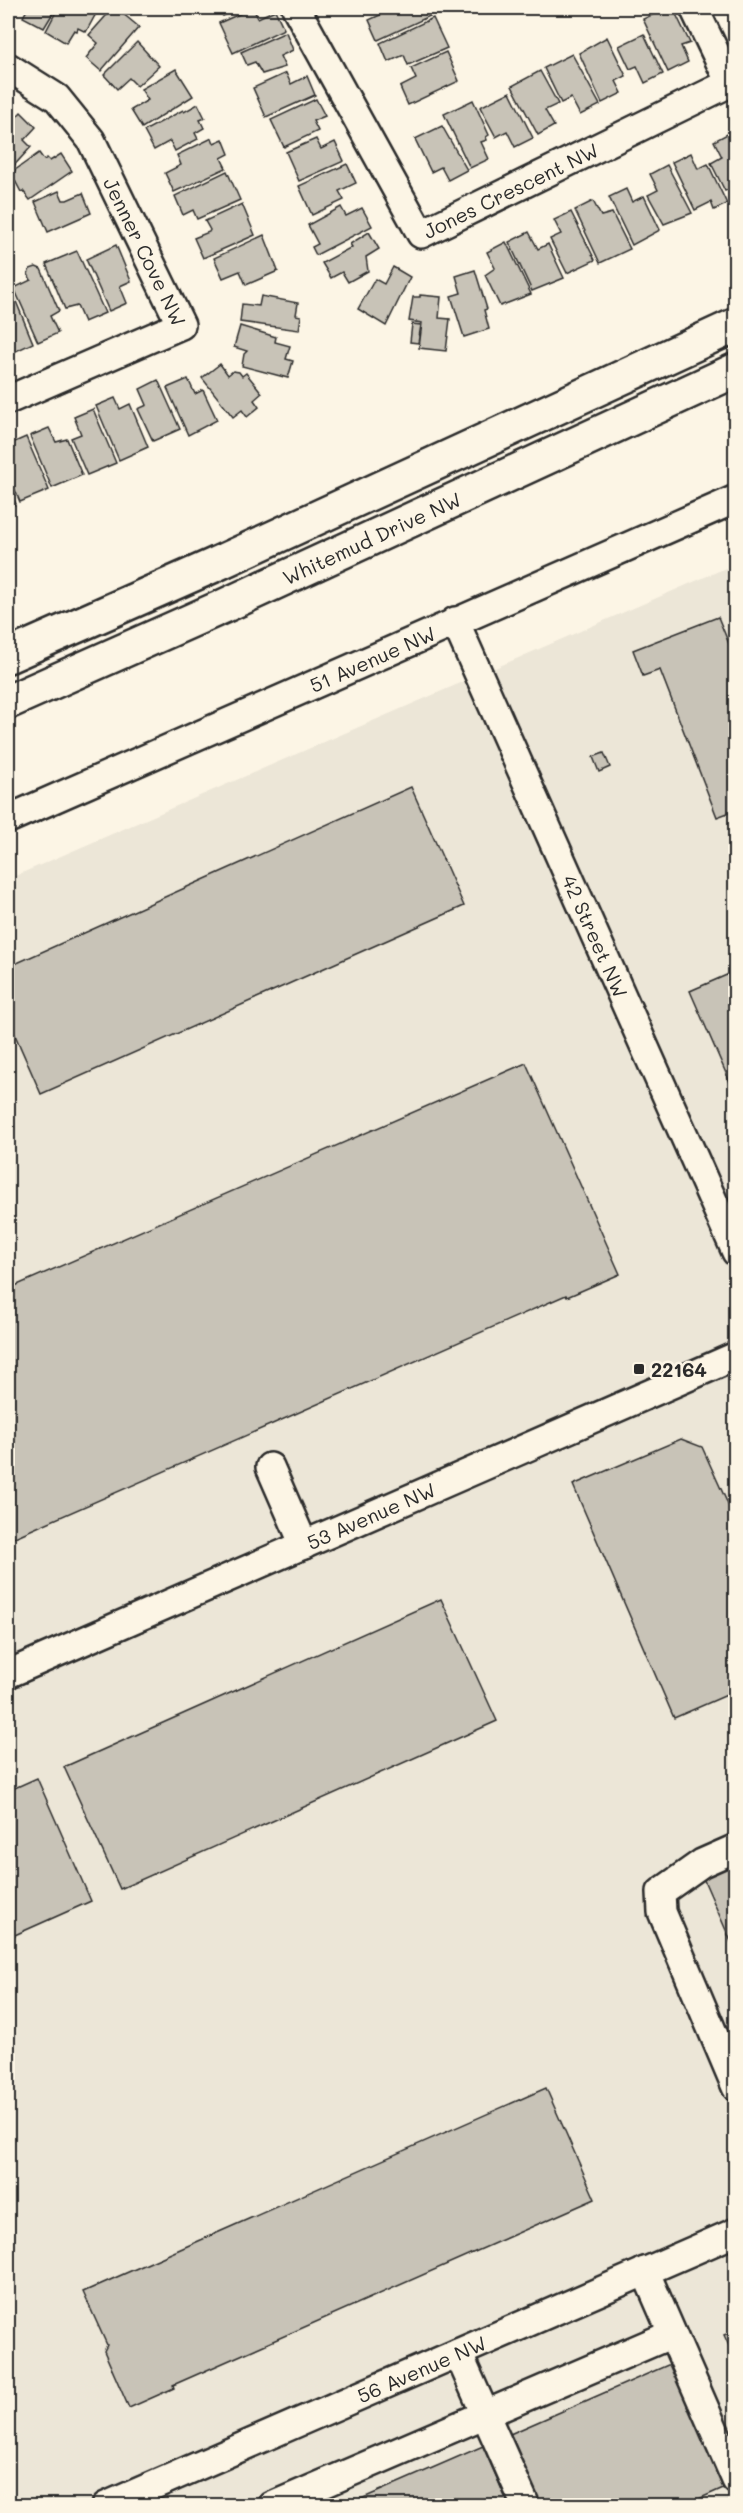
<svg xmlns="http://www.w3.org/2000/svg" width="743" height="2513" font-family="Mali,sans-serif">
  <rect width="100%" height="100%" fill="#fcf5e5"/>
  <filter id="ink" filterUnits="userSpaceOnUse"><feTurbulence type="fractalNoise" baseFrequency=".0167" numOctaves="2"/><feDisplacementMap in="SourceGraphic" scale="12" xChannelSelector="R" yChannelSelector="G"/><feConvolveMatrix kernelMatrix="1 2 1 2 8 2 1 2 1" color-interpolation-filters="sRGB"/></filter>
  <g filter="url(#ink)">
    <polygon fill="#ece6d7" points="735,564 735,2505 8,2505 8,879"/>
    <g fill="#c8c3b7" stroke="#2b2b2b" stroke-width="1.5">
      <polygon points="28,8 56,8 44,28 23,17"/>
      <polygon points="58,8 99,8 86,32 78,28 77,31 74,30 66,43 46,31"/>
      <polygon points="113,8 116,8 139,27 101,71 86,58 98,43 89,35"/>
      <polygon points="219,8 240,8 223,16"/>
      <polygon points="253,8 258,18 275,10 284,29 233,53 219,23"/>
      <polygon points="386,8 426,8 430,16 378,40 369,20 382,14 387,10"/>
      <polygon points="537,8 564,8 564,11"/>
      <polygon points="667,8 673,8 690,43 681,46 688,62 668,72 643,19"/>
      <polygon points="433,18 447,48 408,65 404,55 388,62 380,43"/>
      <polygon points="286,32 293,50 280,56 285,67 262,74 255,62 247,65 241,52"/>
      <polygon points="644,34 663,74 645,83 637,66 630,69 619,46"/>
      <polygon points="607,37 626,76 616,81 622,93 602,103 579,53"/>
      <polygon points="137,42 159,66 137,86 129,78 117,89 104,75"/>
      <polygon points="446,52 459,81 408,105 400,87 416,79 411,68"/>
      <polygon points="572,54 600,105 580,115 571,98 561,103 544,68"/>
      <polygon points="176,69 193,96 142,128 131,110 148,100 141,89"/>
      <polygon points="540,71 558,104 545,110 554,126 538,135 512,86"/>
      <polygon points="286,73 291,84 307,76 315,95 266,117 253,88"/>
      <polygon points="510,92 533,138 515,147 507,131 496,137 480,107"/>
      <polygon points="316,99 325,116 313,121 318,131 284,147 271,120"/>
      <polygon points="473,100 489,135 486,137 487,140 481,142 489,159 470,168 444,114"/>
      <polygon points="198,104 205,118 200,120 204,128 195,133 198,139 175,151 170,141 154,150 144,131 183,110 184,112"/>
      <polygon points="21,112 36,127 24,140 31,147 8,172 8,126"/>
      <polygon points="442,126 467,170 448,180 441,167 431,172 415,139"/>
      <polygon points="733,131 736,137 736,186 725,191 711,163 722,157 714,141"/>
      <polygon points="212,138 214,143 223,139 229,154 221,158 226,168 174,192 165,173 181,165 177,155"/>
      <polygon points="316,139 321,149 335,142 344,161 299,181 286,152"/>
      <polygon points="39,153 44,160 47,158 50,161 61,154 72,171 30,200 23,191 21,192 11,173"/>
      <polygon points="691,153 698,169 708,164 727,204 714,210 711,202 695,210 672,162"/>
      <polygon points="347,164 356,183 339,191 344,200 312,215 299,186"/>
      <polygon points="667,165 692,213 664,224 648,195 658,190 650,174"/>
      <polygon points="227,171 240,200 197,219 193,210 183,215 175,196"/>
      <polygon points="626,189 632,202 644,196 660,230 632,245 609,197"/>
      <polygon points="59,191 63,200 67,200 83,193 91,213 48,232 35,202"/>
      <polygon points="593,201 601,216 612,213 630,249 600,263 575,210"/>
      <polygon points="242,204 255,235 203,258 194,238 209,232 210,230 205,221"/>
      <polygon points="341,207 346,216 362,208 372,226 316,255 312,247 318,244 308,225"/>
      <polygon points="571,212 595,260 567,273 550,239 561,234 554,220"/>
      <polygon points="369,232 379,249 366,257 368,271 348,282 342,272 331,278 322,263 352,247 350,244"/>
      <polygon points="529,232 538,249 548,244 564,278 532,291 509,242"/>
      <polygon points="264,235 278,271 246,285 240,271 223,278 214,258"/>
      <polygon points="506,242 531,294 500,306 485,275 495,268 487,252"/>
      <polygon points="116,245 131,281 120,286 127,303 109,311 86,259"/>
      <polygon points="77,251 105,313 84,322 77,306 65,309 46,264"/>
      <polygon points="36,267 41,269 59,311 50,316 58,333 38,342 14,288 31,280 28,274 30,269"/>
      <polygon points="393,267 410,277 386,326 358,309 375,279 384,284"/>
      <polygon points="475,270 487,309 484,310 489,329 464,337 451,296 461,293 456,276"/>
      <polygon points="13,294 33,343 14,352 11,344 8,345 8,296"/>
      <polygon points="420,295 441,297 439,318 450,319 446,351 419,348 422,323 409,321 413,297 420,297"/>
      <polygon points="261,296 298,303 296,315 301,316 299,330 240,322 242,304 259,306"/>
      <polygon points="412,324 421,325 418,343 410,342"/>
      <polygon points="240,326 276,337 275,342 290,346 286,359 293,361 288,378 242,366 244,354 247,351 234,347"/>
      <polygon points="220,364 228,375 233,371 239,372 242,376 246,373 262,393 254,400 259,407 247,417 242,410 233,417 202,378"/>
      <polygon points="188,379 195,394 203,390 217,420 188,435 167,388"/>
      <polygon points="158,380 180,429 153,441 138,409 147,405 140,389"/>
      <polygon points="115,398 120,409 130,404 148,447 119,460 96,406"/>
      <polygon points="93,409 116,463 87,475 71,438 81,434 74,417"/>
      <polygon points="49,428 56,442 67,439 82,475 52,488 30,436"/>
      <polygon points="26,437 49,490 20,502 8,473 8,458 12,456 8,445"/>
      <polygon points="8,486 16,504 8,508"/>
      <polygon points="718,617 736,661 736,810 717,817 660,670 643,676 633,650"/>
      <polygon points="604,753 610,767 599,772 593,757"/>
      <polygon points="411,787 464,906 41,1094 8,1019 8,967"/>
      <polygon points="736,971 736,1096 690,991"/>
      <polygon points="526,1063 620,1274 567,1297 566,1295 8,1540 8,1289"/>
      <polygon points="681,1439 702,1447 736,1522 736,1691 674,1718 573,1485"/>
      <polygon points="441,1599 497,1721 120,1889 64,1767"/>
      <polygon points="37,1778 91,1901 8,1938 8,1791"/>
      <polygon points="736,1856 736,1953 700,1871"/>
      <polygon points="546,2088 595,2199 173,2385 174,2388 129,2408 104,2351 107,2345 83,2292"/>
      <polygon points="736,2330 736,2361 724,2335"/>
      <polygon points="677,2361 730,2485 683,2506 542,2506 510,2434"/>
      <polygon points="483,2446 509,2506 345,2506"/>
    </g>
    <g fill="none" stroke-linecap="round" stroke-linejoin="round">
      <g stroke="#2b2b2b" stroke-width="32">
        <g id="minor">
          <path id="s1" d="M296 8 421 234 736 80"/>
          <polyline points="694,8 730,83"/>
          <path id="s2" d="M8 67 57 98 91 140 181 325 8 400"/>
          <path id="s3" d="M455 621 736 1252"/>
          <path id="s4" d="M8 819 736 499"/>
          <polyline points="270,1467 304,1545"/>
          <path id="s5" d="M8 1674 736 1356"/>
          <polyline points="736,1848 702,1863 661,1892 662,1912 736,2087"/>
          <polyline points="645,2271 736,2480"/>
          <polyline points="458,2353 526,2506"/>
          <path id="s6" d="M106 2506 736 2232"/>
          <polyline points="272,2506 672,2334"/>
        </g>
      </g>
      <g stroke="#2b2b2b" stroke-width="38">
        <g id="highway">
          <polyline points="8,656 212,566 736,325"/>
          <path id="s7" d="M8 702 224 606 736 370"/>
        </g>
      </g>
      <use href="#minor" stroke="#fcf5e5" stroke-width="27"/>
      <use href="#highway" stroke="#fcf5e5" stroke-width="33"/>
    </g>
  </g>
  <rect fill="#2b2b2b" stroke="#fcf5e5" stroke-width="2" x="633" y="1363" width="12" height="12" rx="3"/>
  <g text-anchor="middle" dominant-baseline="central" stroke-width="5" stroke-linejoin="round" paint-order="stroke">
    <g font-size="20" fill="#2b2b2b" stroke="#fcf5e5">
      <text stroke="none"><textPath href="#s1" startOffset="358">Jones Crescent NW</textPath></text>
      <text stroke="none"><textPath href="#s2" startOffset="236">Jenner Cove NW</textPath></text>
      <text stroke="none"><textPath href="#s7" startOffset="399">Whitemud Drive NW</textPath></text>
      <text stroke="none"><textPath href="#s4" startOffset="398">51 Avenue NW</textPath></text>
      <text stroke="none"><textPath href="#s3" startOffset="345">42 Street NW</textPath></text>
      <text stroke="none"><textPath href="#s5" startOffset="396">53 Avenue NW</textPath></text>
      <text stroke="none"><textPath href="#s6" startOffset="344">56 Avenue NW</textPath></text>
    </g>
    <g font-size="20" font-weight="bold" fill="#2b2b2b" stroke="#fcf5e5" text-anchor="start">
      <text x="651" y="1369">22164</text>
    </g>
  </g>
  <rect width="743" height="2513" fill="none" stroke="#fcf5e5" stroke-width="30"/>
  <rect x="15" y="15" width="713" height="2483" fill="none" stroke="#2b2b2b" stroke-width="2" filter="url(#ink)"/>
</svg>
